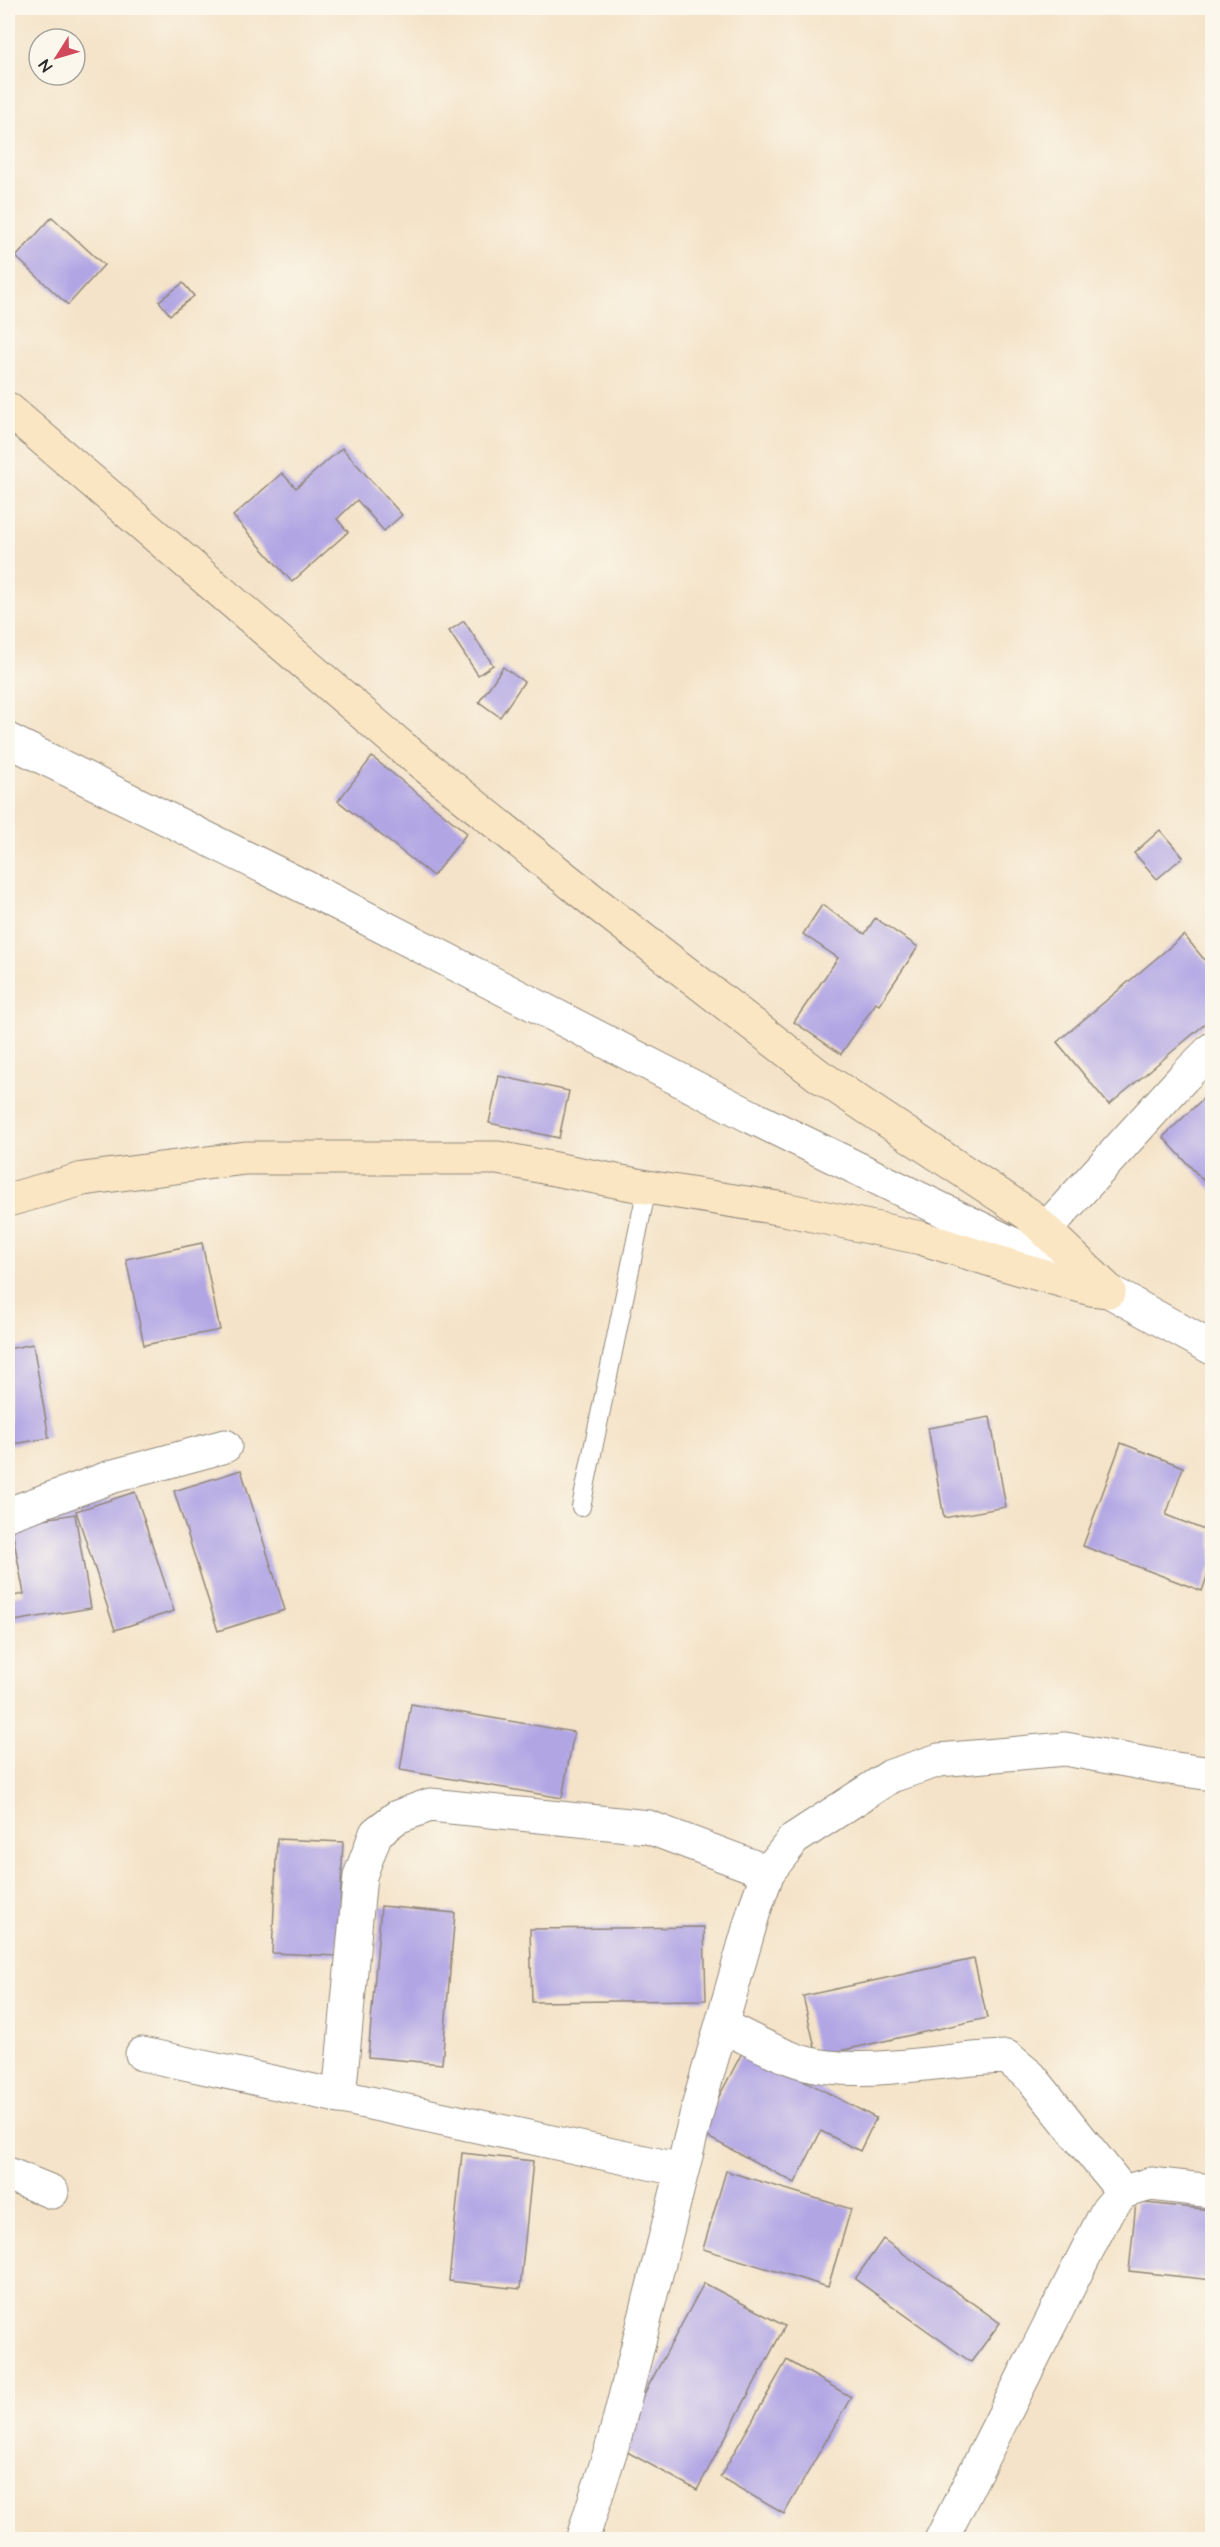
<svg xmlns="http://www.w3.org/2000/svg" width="1220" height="2547" font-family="'Architects Daughter',sans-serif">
  <rect width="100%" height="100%" fill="#fbf7ec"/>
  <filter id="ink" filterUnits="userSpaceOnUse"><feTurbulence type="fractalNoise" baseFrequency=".0167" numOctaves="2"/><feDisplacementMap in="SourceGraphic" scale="12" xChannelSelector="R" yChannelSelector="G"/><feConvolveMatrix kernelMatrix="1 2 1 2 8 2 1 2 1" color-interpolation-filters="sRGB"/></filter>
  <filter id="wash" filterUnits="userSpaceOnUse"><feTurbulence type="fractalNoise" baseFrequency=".008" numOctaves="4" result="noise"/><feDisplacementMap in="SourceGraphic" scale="24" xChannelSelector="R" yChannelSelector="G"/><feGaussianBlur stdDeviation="1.35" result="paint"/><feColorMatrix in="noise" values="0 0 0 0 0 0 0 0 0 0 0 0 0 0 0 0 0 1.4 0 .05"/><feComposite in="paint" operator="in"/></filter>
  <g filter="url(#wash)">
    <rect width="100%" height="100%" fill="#f4e3c8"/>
    <g id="blocks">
      <g fill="#b1a5e4">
        <polygon points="52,217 104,265 68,305 16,257"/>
        <polygon points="183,283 194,296 170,315 159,301"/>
        <polygon points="342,448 402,515 384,531 357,500 337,519 348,532 292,582 233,516 282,473 296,488"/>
        <polygon points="464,621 493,665 478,675 449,631"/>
        <polygon points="503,667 524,682 500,717 479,702"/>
        <polygon points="372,757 467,833 433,876 338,801"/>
        <polygon points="1160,830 1183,857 1157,879 1134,853"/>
        <polygon points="822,905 865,934 875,918 918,947 879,1005 876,1003 841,1054 794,1022 838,958 803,934"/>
        <polygon points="1184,935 1212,969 1212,1018 1109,1105 1057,1042"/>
        <polygon points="499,1076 569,1091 559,1138 489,1123"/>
        <polygon points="1212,1090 1212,1190 1163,1137"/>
        <polygon points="202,1243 220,1330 144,1345 126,1259"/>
        <polygon points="33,1344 49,1438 8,1445 8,1349"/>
        <polygon points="990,1417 1006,1507 944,1518 928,1428"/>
        <polygon points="1121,1443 1183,1467 1166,1515 1212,1533 1212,1562 1202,1591 1083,1546"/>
        <polygon points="241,1470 285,1610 218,1631 174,1491"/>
        <polygon points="135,1492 174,1611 115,1630 76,1511"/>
        <polygon points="75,1514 91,1608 8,1622 8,1597 24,1594 11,1524"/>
        <polygon points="411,1704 574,1732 562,1798 400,1770"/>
        <polygon points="277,1839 343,1842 338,1956 272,1953"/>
        <polygon points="381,1906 455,1913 442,2064 368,2057"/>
        <polygon points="704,1927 706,2000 532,2002 530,1929"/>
        <polygon points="974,1959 987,2018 817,2056 803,1996"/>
        <polygon points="744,2049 876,2118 860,2151 821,2131 795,2183 700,2133"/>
        <polygon points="462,2153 533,2161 520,2289 449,2281"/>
        <polygon points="726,2171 851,2209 828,2287 703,2249"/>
        <polygon points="1136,2202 1212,2210 1212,2280 1129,2271"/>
        <polygon points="883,2239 1000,2323 971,2362 855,2279"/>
        <polygon points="704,2283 785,2326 697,2490 616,2446"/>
        <polygon points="787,2360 851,2397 784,2514 720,2477"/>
      </g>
    </g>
  </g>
  <g filter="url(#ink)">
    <use href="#blocks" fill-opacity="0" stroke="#90877a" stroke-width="1.5"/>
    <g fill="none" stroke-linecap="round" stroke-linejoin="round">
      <g stroke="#90877a" stroke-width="20">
        <polyline id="service" points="581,1507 647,1187"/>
      </g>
      <g stroke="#90877a" stroke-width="35">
        <g id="minor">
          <polyline points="1045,1230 1183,1078 1212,1049"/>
          <polyline points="8,1514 114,1476 225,1446"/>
          <path d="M722 2026C747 2037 781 2057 806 2063 865 2078 945 2058 1007 2057L1031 2077 1123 2192"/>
          <polyline points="142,2054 682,2170"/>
          <polyline points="339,2097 360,1876 376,1833 397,1817 430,1805 648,1827 768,1872"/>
          <polyline points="8,2174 52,2192"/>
          <polyline points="582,2540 615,2437 700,2100 754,1911 768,1872 794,1839 891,1776 939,1760 1065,1749 1169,1768 1212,1774"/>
          <polyline points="941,2540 1107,2211 1123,2192 1151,2184 1212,2191"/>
        </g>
      </g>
      <g stroke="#90877a" stroke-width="35">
        <polyline id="tertiary" points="8,740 335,902 752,1117 1109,1291 1212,1348"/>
      </g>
      <g stroke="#90877a" stroke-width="35">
        <g id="secondary">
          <polyline points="8,409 403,748 592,900 818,1075 1028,1214 1109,1291"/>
          <polyline points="8,1200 83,1179 245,1158 498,1158 647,1187 784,1209 921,1238 1007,1265 1091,1289 1109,1291"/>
        </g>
      </g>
      <use href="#service" stroke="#fff" stroke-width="18"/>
      <use href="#minor" stroke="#fff" stroke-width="33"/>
      <use href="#tertiary" stroke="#fff" stroke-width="33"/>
      <use href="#secondary" stroke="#fbe6c4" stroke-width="33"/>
    </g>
  </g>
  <rect width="1220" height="2547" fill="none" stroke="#fbf7ec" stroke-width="30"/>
  <g transform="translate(57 57) rotate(233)"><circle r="28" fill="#fbf7ec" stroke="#a8a59f" stroke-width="1.5"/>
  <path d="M0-4.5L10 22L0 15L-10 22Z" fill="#d1495b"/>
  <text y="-9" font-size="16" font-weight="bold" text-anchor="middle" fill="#2b2b2b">N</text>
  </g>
</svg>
